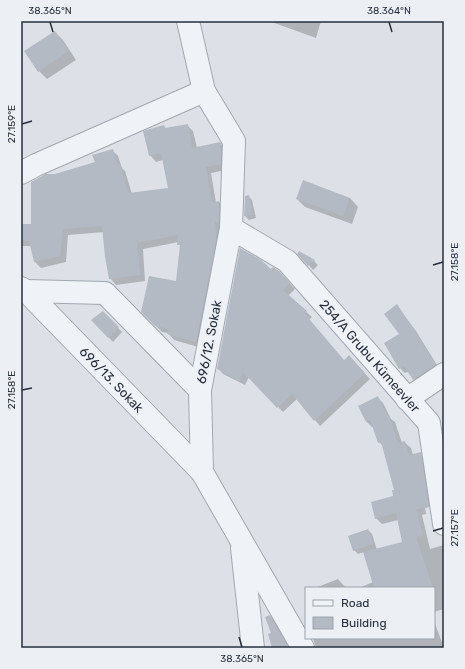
<svg xmlns="http://www.w3.org/2000/svg" width="465" height="669" font-family="Rubik,sans-serif">
  <rect width="100%" height="100%" fill="#dde1e7"/>
  <g fill="#0003">
    <polygon points="269,21 321,21 316,38"/>
    <polygon points="55,32 63,40 76,60 47,79 39,71"/>
    <polygon points="187,125 193,131 197,148 220,143 226,149 226,170 211,173 216,203 219,202 225,208 202,348 174,340 168,333 162,332 142,312 177,283 181,246 178,244 179,242 143,249 145,281 116,285 110,278 104,232 68,235 66,262 41,268 35,262 31,246 21,246 21,225 32,225 55,175 96,163 112,150 118,156 122,168 125,171 132,194 170,189 163,160 156,162 150,155 164,126 166,129"/>
    <polygon points="248,196 252,200 256,218 249,220 245,216 246,197"/>
    <polygon points="350,198 358,207 352,224 305,207 297,199"/>
    <polygon points="300,252 314,261 318,265 313,270 299,254"/>
    <polygon points="271,271 284,277 295,289 288,296 312,317 309,320 344,361 354,362 370,379 320,426 297,399 283,412 249,377 245,385 223,374 218,368"/>
    <polygon points="397,306 416,331 440,370 419,384 409,371 405,373 400,368 400,334"/>
    <polygon points="103,312 122,332 113,342 92,320"/>
    <polygon points="377,397 383,403 391,419 395,422 402,443 404,442 411,448 413,455 420,453 426,459 433,506 425,508 426,514 422,515 430,549 444,545 444,609 434,612 434,588 359,588 373,582 364,552 358,554 354,550 368,530 372,534 377,550 404,543 398,520 382,524 376,518 394,496 395,490 383,446 379,442 374,427 372,427 366,421"/>
    <polygon points="338,579 346,588 315,588"/>
    <polygon points="270,616 276,622 290,648 273,648"/>
    <polygon points="434,621 444,648 316,648 313,638 434,638"/>
  </g>
  <g fill="#b4bac4">
    <polygon points="55,31 69,51 38,72 24,51"/>
    <polygon points="188,124 192,148 220,142 221,144 221,164 206,167 212,203 219,201 219,222 215,222 216,232 216,240 196,342 167,334 168,329 155,326 141,312 149,276 176,281 180,245 177,245 178,235 137,243 140,275 109,279 105,257 102,226 63,229 60,256 34,262 29,241 21,240 21,224 31,224 31,182 46,174 55,174 95,162 92,155 113,149 117,164 120,164 128,193 168,188 161,153 149,156 143,131 164,125 165,128"/>
    <polygon points="303,180 350,198 343,216 296,199"/>
    <polygon points="249,195 253,215 244,216 245,196"/>
    <polygon points="240,248 261,260 271,269 273,267 279,271 290,283 283,290 307,311 305,314 344,360 349,355 365,373 314,421 292,394 277,408 243,372 239,381 217,369"/>
    <polygon points="299,251 315,260 308,266 297,254"/>
    <polygon points="397,304 411,325 436,365 413,380 404,366 399,369 384,343 399,334 384,314"/>
    <polygon points="103,311 119,327 108,338 91,320"/>
    <polygon points="378,396 387,415 389,415 398,443 405,441 409,455 421,452 429,507 416,509 423,535 416,537 433,588 374,588 363,552 402,542 396,513 375,519 371,502 393,496 392,490 394,490 381,442 378,443 370,420 366,422 358,406"/>
    <polygon points="368,529 373,544 353,551 348,536"/>
    <polygon points="270,615 289,648 272,648 268,634 271,633 265,617"/>
  </g>
  <g fill="none" stroke-linecap="round" stroke-linejoin="round">
    <g stroke="#a2a8b1" stroke-width="24">
      <g id="minor">
        <polyline points="188,21 204,91 234,141 231,228 200,390 202,472 303,648"/>
        <polyline points="21,173 36,165 204,91"/>
        <path id="s1" d="M231 228 287 261 429 423 444 524"/>
        <path id="s2" d="M21 288 26 291 202 472"/>
        <polyline points="26,291 105,293 200,390"/>
        <polyline points="407,399 444,374"/>
        <polyline points="242,548 253,648"/>
      </g>
    </g>
    <use href="#minor" stroke="#eff2f6" stroke-width="22"/>
  </g>
  <path fill="none" stroke="#262f3e" stroke-width="1.5" d="M50 22 53 32M389 22 392 32M22 124 32 121M433 265 443 262M22 390 32 388M433 531 443 528M239 637 242 647"/>
  <g text-anchor="middle" dominant-baseline="central" stroke-width="3" stroke-linejoin="round" paint-order="stroke">
    <g font-size="13" fill="#262f3e" stroke="#ecf0f5">
      <text transform="translate(209 342) rotate(-79)">696/12. Sokak</text>
      <text stroke="none"><textPath href="#s1" startOffset="191">254/A Grubu Kümeevler</textPath></text>
      <text stroke="none"><textPath href="#s2" startOffset="129">696/13. Sokak</textPath></text>
    </g>
  </g>
  <rect width="465" height="669" fill="none" stroke="#ecf0f5" stroke-width="44"/>
  <rect x="305" y="587" width="130" height="52" fill="#ecf0f5" stroke="#9da3ac"/>
  <rect x="313" y="600" width="20" height="6" fill="#eff2f6" stroke="#9da3ac"/>
  <text x="341" y="607" font-size="12" fill="#262f3e">Road</text>
  <rect x="313" y="617" width="20" height="12" fill="#b4bac4" stroke="#9da3ac"/>
  <text x="341" y="627" font-size="12" fill="#262f3e">Building</text>
  <rect x="22" y="22" width="421" height="625" fill="none" stroke="#262f3e" stroke-width="1.5"/>
  <g font-size="10" text-anchor="middle" fill="#262f3e">
    <text x="50" y="14">38.365°N</text>
    <text x="389" y="14">38.364°N</text>
    <text transform="translate(11 124) rotate(-90)" y="4">27.159°E</text>
    <text transform="translate(454 262) rotate(-90)" y="4">27.158°E</text>
    <text transform="translate(11 390) rotate(-90)" y="4">27.158°E</text>
    <text transform="translate(454 528) rotate(-90)" y="4">27.157°E</text>
    <text x="242" y="662">38.365°N</text>
  </g>
</svg>
